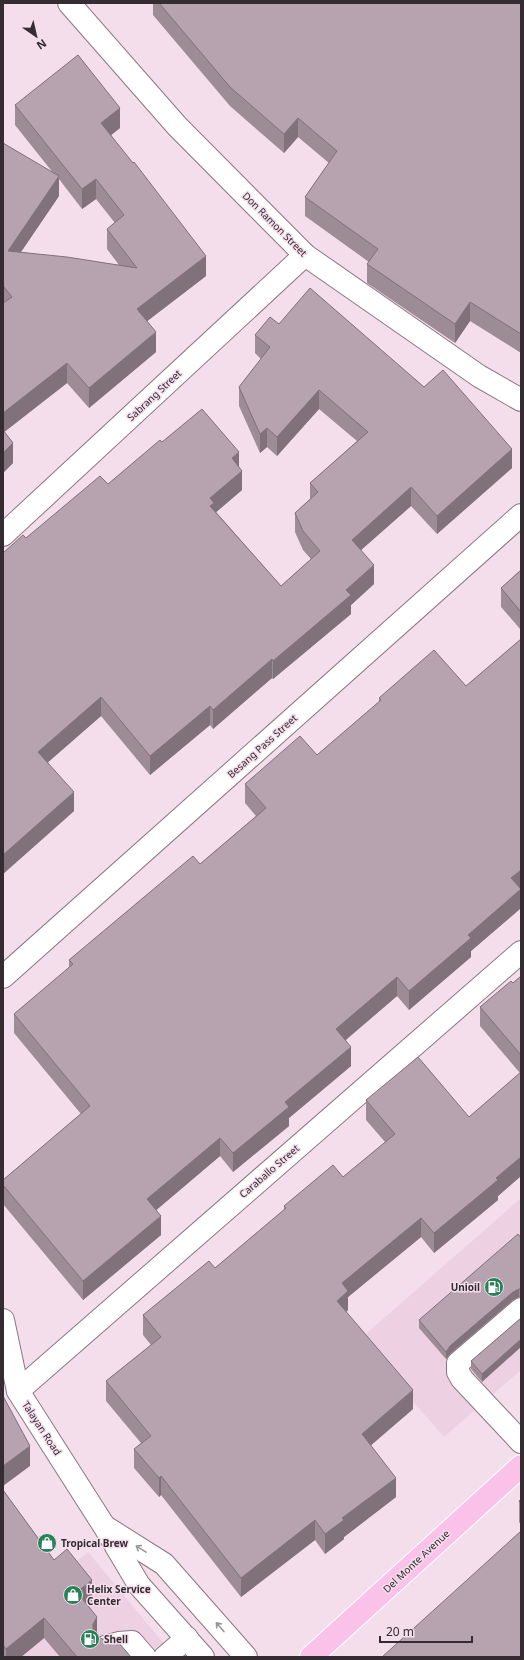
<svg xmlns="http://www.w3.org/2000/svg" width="524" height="1660" font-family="'Noto Sans',sans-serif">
  <rect width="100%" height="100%" fill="#f4deec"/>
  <g fill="#edd1e3">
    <polygon points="521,1198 521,1370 444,1437 359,1340"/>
    <polygon points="88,1552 175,1657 3,1657 3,1621"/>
  </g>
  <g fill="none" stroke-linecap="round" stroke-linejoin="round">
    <g stroke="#8b7784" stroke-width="24">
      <g id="minor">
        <polyline points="69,3 177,126 305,255 479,376 521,400"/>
        <polyline points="3,535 305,255"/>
        <polyline points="3,977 521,515"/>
        <polyline points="521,1309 458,1363 458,1372 462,1379 521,1442"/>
        <polyline points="3,1320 18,1391 104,1526 139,1585 203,1657"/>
        <polyline points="18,1391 521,952"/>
        <polyline points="107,1528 164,1564 246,1657"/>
        <polyline points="105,1647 119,1643 132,1642 145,1657"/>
        <polyline points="165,1657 187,1638"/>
      </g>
    </g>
    <g stroke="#fff" stroke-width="24">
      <polyline id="major" points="311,1657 521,1466"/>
    </g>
    <use href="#minor" stroke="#fff" stroke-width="22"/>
    <use href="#major" stroke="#fac1e9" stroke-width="22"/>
  </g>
  <g fill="#9d8b96" fill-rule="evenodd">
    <polygon points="153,3 521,3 521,353 470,321 455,343 367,283 367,264 369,262 305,216 305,197 329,163 298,137 284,153 230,106 153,15"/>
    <path d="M15 105 120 128 111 135 206 276 147 321 156 352 89 408 67 383 4 432 13 463 3 473V143L54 174 15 125ZM59 179 82 209 96 199 115 223 107 229V249L119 265 21 252 59 196Z"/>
    <polygon points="279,324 512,468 437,534 411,506 361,550 374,584 351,605 351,614 273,679 272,678 213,729 210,725 150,775 101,716 48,762 74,811 3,874 3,553 26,538 108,484 162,442 239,466 242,490 216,512 281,586 311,559 303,550 295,532 295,513 310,499 310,483 357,441 319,409 277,456 267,447 260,453 239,406 239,387 261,359 255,353 255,335"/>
    <polygon points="521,570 521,630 501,607 501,588"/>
    <polygon points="521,639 521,908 471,951 471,957 409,1010 397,996 346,1040 351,1066 289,1118 289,1126 233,1172 220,1156 156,1210 161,1235 83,1300 3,1204 3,1180 81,1114 14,1033 14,1014 69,968 69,960 200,864 256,816 245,803 245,784 317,755 379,702 379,698 466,686"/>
    <polygon points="521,976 521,1176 498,1196 498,1200 434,1253 421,1237 348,1297 348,1310 346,1312 413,1409 371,1445 396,1497 344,1537 344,1539 325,1554 315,1540 241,1597 161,1495 159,1497 134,1468 134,1449 141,1443 106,1401 106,1381 151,1345 143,1335 143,1315 215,1268 284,1210 284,1206 343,1177 385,1142 366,1120 366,1100 469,1117 520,1073 480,1026 480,1007 513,983"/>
    <polygon points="521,1238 521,1297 519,1297 513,1300 450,1354 446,1359 419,1328 419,1320"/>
    <polygon points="521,1318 482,1382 471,1369 471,1361"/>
    <polygon points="3,1490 54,1560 92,1601 87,1604 97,1636 131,1657 60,1657 44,1638 21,1657 3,1657"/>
    <polygon points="521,1499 521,1525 519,1522 519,1501"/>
  </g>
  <g fill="#80717a">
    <polygon points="120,108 120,128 101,143 101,123"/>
    <polygon points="298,118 298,137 284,153 284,134"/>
    <polygon points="59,176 59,196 8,271 8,251"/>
    <polygon points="96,179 96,199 82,209 82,189"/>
    <polygon points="206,256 206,276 137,329 137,309"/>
    <polygon points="470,302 470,321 455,343 455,324"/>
    <polygon points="156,332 156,352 89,408 89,388"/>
    <polygon points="67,363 67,383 3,433 3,413"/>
    <polygon points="319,390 319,409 277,456 277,437"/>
    <polygon points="267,428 267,447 260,453 260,434"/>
    <polygon points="13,443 13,463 3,473 3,453"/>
    <polygon points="512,449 512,468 437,534 437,516"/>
    <polygon points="239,452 239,471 232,458"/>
    <polygon points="242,471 242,490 214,514 210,525 210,498"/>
    <polygon points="411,487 411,506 352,558 352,540"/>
    <polygon points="374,565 374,584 351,605 351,614 273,679 273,661 346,590"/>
    <polygon points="272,659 272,678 213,729 213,710"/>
    <polygon points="101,697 101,716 38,771 38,752"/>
    <polygon points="210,706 210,725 150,775 150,756"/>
    <polygon points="74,792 74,811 3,874 3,855"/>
    <polygon points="521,870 521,889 511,897 511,878"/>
    <polygon points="521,889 521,908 471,951 471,957 409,1010 409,991 468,935"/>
    <polygon points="397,977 397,996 336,1048 336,1029"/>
    <polygon points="351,1047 351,1066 289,1118 289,1126 233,1172 233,1153 285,1102"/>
    <polygon points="220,1138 220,1156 147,1218 147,1199"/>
    <polygon points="521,1157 521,1176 498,1196 498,1200 434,1253 434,1233 496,1178"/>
    <polygon points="161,1216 161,1235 83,1300 83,1281"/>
    <polygon points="421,1218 421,1237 348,1297 348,1310 337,1320 337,1301 342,1283"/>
    <polygon points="519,1289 519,1297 513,1300 450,1354 446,1359 446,1352 450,1346 513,1292"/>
    <polygon points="521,1339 521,1347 482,1382 482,1374"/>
    <polygon points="413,1390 413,1409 362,1453 362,1434"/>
    <polygon points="30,1446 30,1466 3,1486 3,1466"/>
    <polygon points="161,1476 161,1495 159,1497 159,1478"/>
    <polygon points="396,1478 396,1497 344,1537 344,1539 325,1554 325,1534 342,1518"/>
    <polygon points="315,1520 315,1540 241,1597 241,1578"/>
    <polygon points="92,1580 92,1601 77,1612 77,1592"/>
    <polygon points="97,1617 97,1637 93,1644 93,1624"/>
    <polygon points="44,1618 44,1638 21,1657 6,1657 6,1649"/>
  </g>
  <g fill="#b7a2af" stroke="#80717a">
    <polygon points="159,3 521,3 521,334 470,302 455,324 367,264 378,249 305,197 337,151 298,118 284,134 230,87"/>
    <polygon points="78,55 120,108 101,123 133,163 134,162 206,256 137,309 156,332 89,388 67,363 3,413 3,303 12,297 3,286 3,143 59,176 8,251 67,257 137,268 107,229 124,215 96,179 82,189 15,105"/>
    <polygon points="310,288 424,387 443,370 512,449 437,516 411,487 352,540 374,565 346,590 351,595 273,661 272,659 213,710 210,706 150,756 101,697 38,752 74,792 3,855 3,553 23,535 26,538 100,476 108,484 160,440 162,442 202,409 239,452 232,458 242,471 210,498 214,503 210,506 281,586 320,551 303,531 295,513 318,492 310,483 368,432 319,390 277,437 267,428 260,434 239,387 270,347 255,335 270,317 279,324"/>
    <polygon points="3,430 13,443 3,453"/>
    <polygon points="521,570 521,612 501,588"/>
    <polygon points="521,639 521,870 511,878 521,889 468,935 471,938 409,991 397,977 336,1029 351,1047 285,1102 289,1107 233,1153 220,1138 147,1199 161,1216 83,1281 3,1185 3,1180 90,1106 14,1014 73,964 69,960 193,856 200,864 266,808 245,784 300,736 317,755 381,700 379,698 434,650 466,686"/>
    <polygon points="521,976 521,1055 480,1007 511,981 513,983"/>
    <polygon points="418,1057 469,1117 521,1072 521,1157 496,1178 498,1180 434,1233 421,1218 342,1283 348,1291 337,1301 413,1390 362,1434 396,1478 342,1518 344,1520 325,1534 315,1520 241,1578 161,1476 159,1478 134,1449 151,1436 106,1381 161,1337 143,1315 209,1261 215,1268 286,1208 284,1206 333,1165 343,1177 395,1134 366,1100"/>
    <polygon points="518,1234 521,1238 521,1289 519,1289 513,1292 450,1346 446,1352 419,1320"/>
    <polygon points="521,1318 521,1339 482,1374 471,1361"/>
    <polygon points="3,1396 30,1446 3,1466"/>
    <polygon points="3,1490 54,1560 67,1549 92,1580 77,1592 97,1617 93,1624 93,1629 96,1635 102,1639 114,1637 131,1657 77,1657 44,1618 6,1649 3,1645"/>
    <polygon points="521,1499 521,1504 519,1501"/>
    <polygon points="521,1531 521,1657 382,1657"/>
  </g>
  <defs><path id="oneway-shaft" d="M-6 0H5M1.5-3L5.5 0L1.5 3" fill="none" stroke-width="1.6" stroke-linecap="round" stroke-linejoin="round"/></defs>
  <g stroke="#9a9698">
    <use href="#oneway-shaft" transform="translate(141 1549) rotate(-148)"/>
    <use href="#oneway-shaft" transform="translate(220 1627) rotate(-131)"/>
  </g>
  <defs>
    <g id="fuel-disc" transform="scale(1)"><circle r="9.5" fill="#278258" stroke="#f4deec"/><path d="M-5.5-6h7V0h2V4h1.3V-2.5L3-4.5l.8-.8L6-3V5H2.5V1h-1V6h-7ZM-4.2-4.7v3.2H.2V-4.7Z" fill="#fff"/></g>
    <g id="shop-disc" transform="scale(1)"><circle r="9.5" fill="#278258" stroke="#f4deec"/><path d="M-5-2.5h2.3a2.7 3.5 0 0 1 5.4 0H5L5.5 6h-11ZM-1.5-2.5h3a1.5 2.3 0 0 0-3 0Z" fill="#fff"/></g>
  </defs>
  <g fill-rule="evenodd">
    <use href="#fuel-disc" x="494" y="1287"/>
    <use href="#shop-disc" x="47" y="1543"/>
    <use href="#shop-disc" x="73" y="1595"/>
    <use href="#fuel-disc" x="90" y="1639"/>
  </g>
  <g text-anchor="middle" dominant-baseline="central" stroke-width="3" stroke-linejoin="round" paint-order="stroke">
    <g font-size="10" fill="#342c31" stroke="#f4deec">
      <text transform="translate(275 224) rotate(45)">Don Ramon Street</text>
      <text transform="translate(154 395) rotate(-43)">Sabrang Street</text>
      <text transform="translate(262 746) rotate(-42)">Besang Pass Street</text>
      <text transform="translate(269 1171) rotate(-41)">Caraballo Street</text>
      <text transform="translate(42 1428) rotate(57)">Talayan Road</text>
      <text transform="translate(416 1561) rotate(-43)">Del Monte Avenue</text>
    </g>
    <g font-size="10" font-weight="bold" fill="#342c31" stroke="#f4deec" text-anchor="start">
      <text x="480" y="1287" text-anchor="end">Unioil</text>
      <text x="61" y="1543">Tropical Brew</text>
      <text x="87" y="1589">Helix Service<tspan x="87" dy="12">Center</tspan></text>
      <text x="104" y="1639">Shell</text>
    </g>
  </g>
  <rect width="524" height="1660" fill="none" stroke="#342c31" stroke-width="8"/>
  <g transform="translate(36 36) rotate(146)" stroke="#f4deec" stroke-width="3" paint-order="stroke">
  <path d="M0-3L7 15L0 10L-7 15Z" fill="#342c31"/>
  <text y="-6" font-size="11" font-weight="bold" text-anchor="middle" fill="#342c31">N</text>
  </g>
  <path d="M380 1636v6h92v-6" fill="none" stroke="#342c31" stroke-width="2"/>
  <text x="386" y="1636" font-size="12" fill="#342c31" stroke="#f4deec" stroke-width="3" paint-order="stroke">20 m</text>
</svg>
